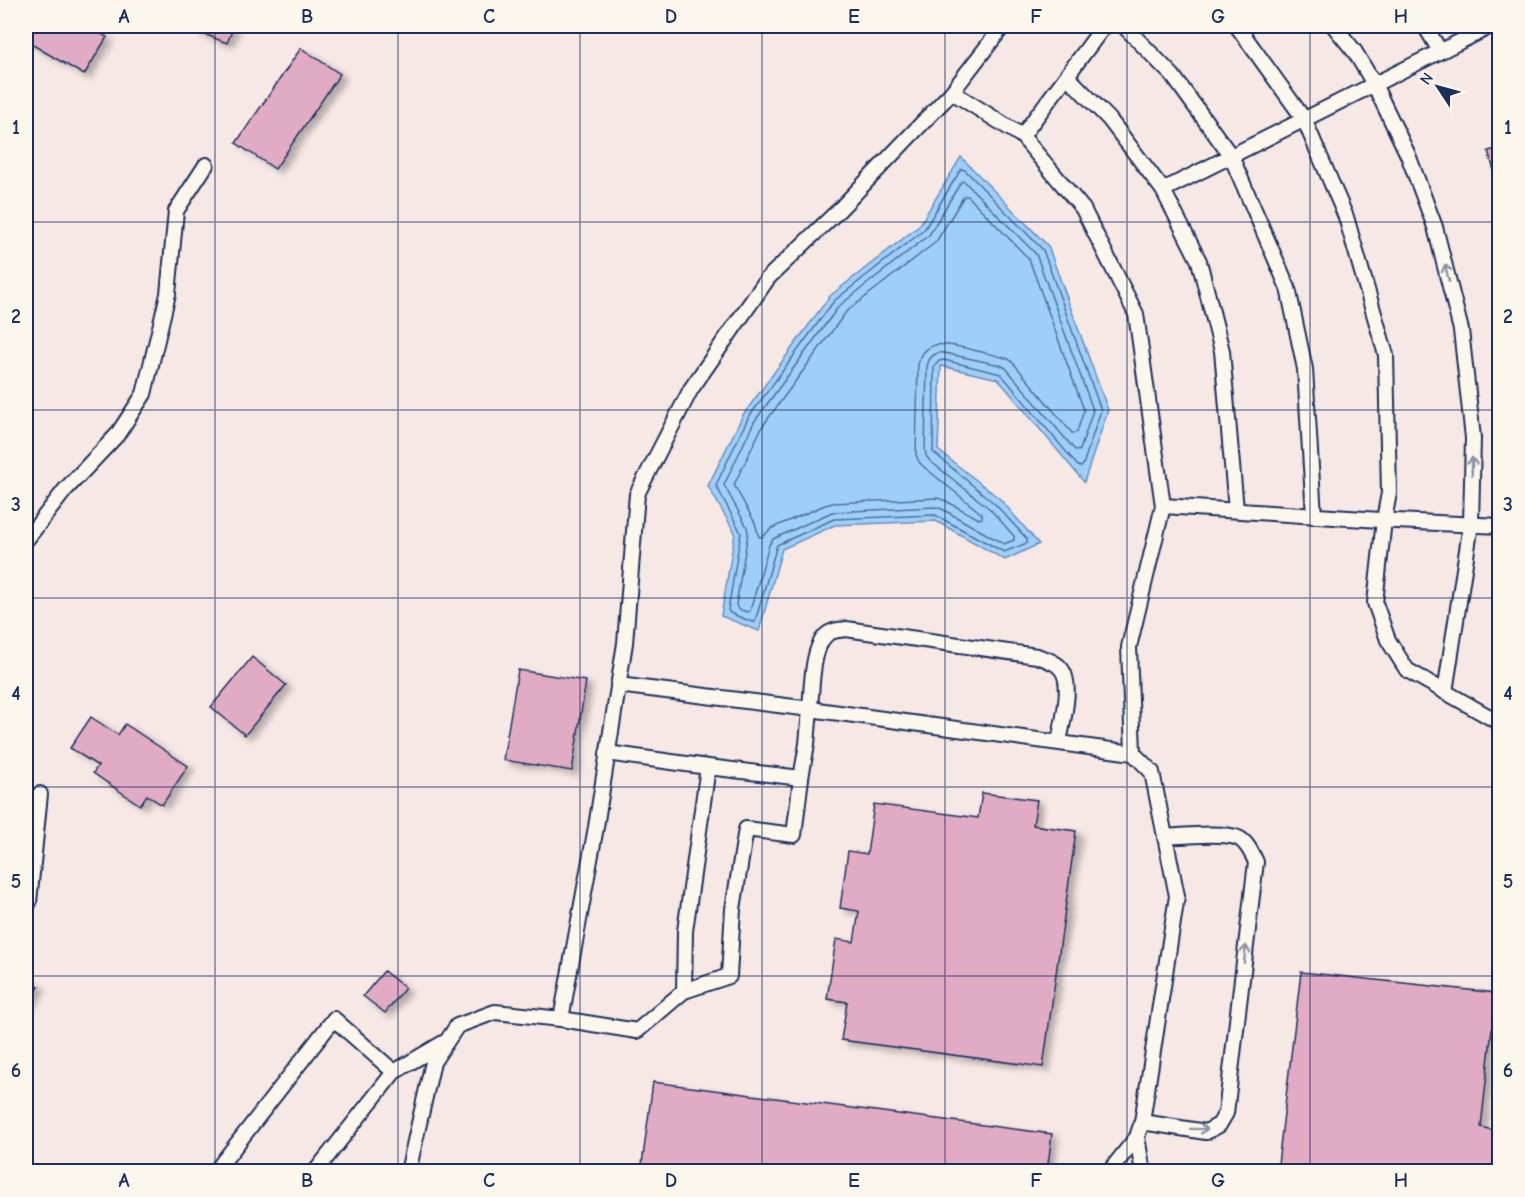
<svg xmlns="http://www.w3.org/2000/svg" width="1525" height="1197" font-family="'Comic Neue',sans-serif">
  <defs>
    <filter id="shadow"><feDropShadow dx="6" dy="4" stdDeviation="3" flood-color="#0004"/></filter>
  </defs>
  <rect width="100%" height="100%" fill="#f6e8e4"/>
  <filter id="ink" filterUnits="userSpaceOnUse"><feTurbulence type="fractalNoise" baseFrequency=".0167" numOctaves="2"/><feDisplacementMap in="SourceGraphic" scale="12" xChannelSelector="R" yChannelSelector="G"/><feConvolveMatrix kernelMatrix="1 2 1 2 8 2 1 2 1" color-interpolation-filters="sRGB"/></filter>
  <g filter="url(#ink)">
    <polygon fill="#9ecffa" stroke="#6a8fbc" stroke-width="1.5" points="961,157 1048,246 1108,410 1084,482 998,379 941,366 938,450 1000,499 1039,544 1005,560 936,521 835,525 782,549 759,631 721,616 735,533 708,486 743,415 830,296 919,226"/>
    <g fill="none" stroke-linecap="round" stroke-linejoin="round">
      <g stroke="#4f6f9c" stroke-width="1.5">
        <polygon points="961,169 965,170 1043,250 1101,410 1083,465 1081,467 1078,466 1001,374 944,360 939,361 934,367 933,452 995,504 1027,539 1027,543 1004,552 935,515 834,519 777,545 755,622 752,622 730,613 728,610 741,533 716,485 748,418 834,301 924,230"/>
        <path d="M964 181 1036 254 1093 410 1080 450 1078 451 1075 450 1006 368 1000 365 944 353C935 352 929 357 927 367L925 449 926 456 930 461 990 509 1014 536V540L1004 544 942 509 935 507 832 512 773 539 769 545 750 611 747 612 738 609 736 605 748 533 747 527 724 485 754 422 839 306 929 235 961 182Z"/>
        <path d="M964 196H968L1029 259 1084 410 1077 432 1074 433H1072L1015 365 1009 359 1002 357C991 354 980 352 970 349 949 345 926 336 918 364L916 455 919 462 924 467 982 514V518L979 519 946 501 938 498 833 503 825 505 772 528 762 537H759L755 523 734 485 762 427 846 312 936 242Z"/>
      </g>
    </g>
    <g fill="#e1abc3" stroke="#1b2f5e" stroke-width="1.5" filter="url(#shadow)">
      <polygon points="26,26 87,26 107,37 84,75 26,41"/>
      <polygon points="196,26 234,26 227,43 194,30"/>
      <polygon points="301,48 340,74 275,169 236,143"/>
      <polygon points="1500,148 1500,189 1488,151"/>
      <polygon points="252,657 286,685 245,735 211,707"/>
      <polygon points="518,670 586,681 572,771 503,760"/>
      <polygon points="91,717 118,735 125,724 188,766 162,805 147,795 140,805 93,773 98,766 70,748"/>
      <polygon points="982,793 1037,800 1033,825 1076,831 1043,1067 841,1040 847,1002 827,999 836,939 854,942 859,911 840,908 848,851 867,854 874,804 978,818"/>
      <polygon points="384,971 405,988 385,1013 363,996"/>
      <polygon points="1301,972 1496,993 1481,1127 1500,1132 1500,1172 1277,1172"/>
      <polygon points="26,977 39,987 26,1006"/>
      <polygon points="653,1082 1052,1134 1047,1172 641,1172"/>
    </g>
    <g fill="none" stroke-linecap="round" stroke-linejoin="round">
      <g stroke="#1b2f5e" stroke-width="18">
        <g id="lane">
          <polyline points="1124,26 1173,76 1231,156 1288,288 1305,369 1314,516"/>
          <polyline points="1237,26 1304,119 1346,217 1386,355 1389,493 1384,520 1375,603 1388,640 1407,670 1500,723"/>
          <polyline points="1334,26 1355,52 1374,84 1408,155 1435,227 1461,330 1473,438 1471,524 1445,692"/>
          <polyline points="1425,26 1440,51"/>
          <polyline points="1067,76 1109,119 1163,190 1199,261 1222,351 1236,510"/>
          <polyline points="952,92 1022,136 1083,209 1136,314 1163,506 1129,647 1133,753 1152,772 1177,896 1142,1122 1137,1137 1109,1172"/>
          <polyline points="1022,136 1104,26"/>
          <polyline points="1163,190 1491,26"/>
          <polyline points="1163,506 1396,521 1500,526"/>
          <polyline points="26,540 65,490 117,435 144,394 168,294 176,211 206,165"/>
          <path d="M618 685 810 709C812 690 811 640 831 632 835 630 841 630 846 629L1037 656C1045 659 1057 662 1062 670 1073 686 1062 724 1059 742"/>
          <polyline points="708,767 801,778 807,744 810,709 1133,753"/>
          <polyline points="26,907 29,902 40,794"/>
          <polyline points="684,991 729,976 733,909 746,829 794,835 801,778"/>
          <polyline points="561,1019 637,1031 684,991 685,931 708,767 607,753"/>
          <path d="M1142 1122 1206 1132 1219 1125 1226 1113 1256 862C1252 854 1248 844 1240 839 1227 831 1182 836 1165 837"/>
          <polyline points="1137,1137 1143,1172"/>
          <polyline points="215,1172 334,1019 394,1072"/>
          <polyline points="315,1172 394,1072 443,1043"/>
          <polyline points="408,1172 433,1062 457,1026 495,1012 561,1019 596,827 625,643 637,494 691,389 768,278 839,210 952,92 1003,26"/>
        </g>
      </g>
      <use href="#lane" stroke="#fbf7ec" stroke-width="14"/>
    </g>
    <defs><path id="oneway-shaft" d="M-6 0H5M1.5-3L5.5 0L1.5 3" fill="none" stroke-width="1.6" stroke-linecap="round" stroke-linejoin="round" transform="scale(1.5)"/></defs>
    <g stroke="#8b93a5">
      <use href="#oneway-shaft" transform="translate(1447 273) rotate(-104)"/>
      <use href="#oneway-shaft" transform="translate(1472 466) rotate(-88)"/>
      <use href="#oneway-shaft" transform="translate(1245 954) rotate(-83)"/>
      <use href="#oneway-shaft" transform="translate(1199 1129) rotate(1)"/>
    </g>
  </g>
  <path fill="none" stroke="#1b2f5e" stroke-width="1.5" stroke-opacity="0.55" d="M215 26V1172M398 26V1172M580 26V1172M762 26V1172M945 26V1172M1127 26V1172M1310 26V1172M26 222H1500M26 410H1500M26 598H1500M26 787H1500M26 976H1500"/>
  <rect width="1525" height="1197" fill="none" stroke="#fbf7ec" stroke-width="66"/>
  <g transform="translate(1438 87) rotate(306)" stroke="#fbf7ec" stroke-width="4.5" paint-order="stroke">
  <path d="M0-4.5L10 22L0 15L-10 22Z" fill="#1b2f5e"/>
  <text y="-9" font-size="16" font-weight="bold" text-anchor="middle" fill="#1b2f5e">N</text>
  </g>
  <rect x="33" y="33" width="1459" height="1131" fill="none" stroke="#1b2f5e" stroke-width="2"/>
  <g font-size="20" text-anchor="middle" font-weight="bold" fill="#1b2f5e">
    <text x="124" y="23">A</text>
    <text x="307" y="23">B</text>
    <text x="489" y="23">C</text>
    <text x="671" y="23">D</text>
    <text x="854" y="23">E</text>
    <text x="1036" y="23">F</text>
    <text x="1218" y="23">G</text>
    <text x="1401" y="23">H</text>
    <text x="16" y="134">1</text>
    <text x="1508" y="134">1</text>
    <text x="16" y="323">2</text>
    <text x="1508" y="323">2</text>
    <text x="16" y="511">3</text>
    <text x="1508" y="511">3</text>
    <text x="16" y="700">4</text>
    <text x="1508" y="700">4</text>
    <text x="16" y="888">5</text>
    <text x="1508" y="888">5</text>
    <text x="16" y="1077">6</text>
    <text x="1508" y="1077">6</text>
    <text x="124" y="1187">A</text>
    <text x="307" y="1187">B</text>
    <text x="489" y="1187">C</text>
    <text x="671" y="1187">D</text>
    <text x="854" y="1187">E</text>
    <text x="1036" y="1187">F</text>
    <text x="1218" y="1187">G</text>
    <text x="1401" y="1187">H</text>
  </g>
</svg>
